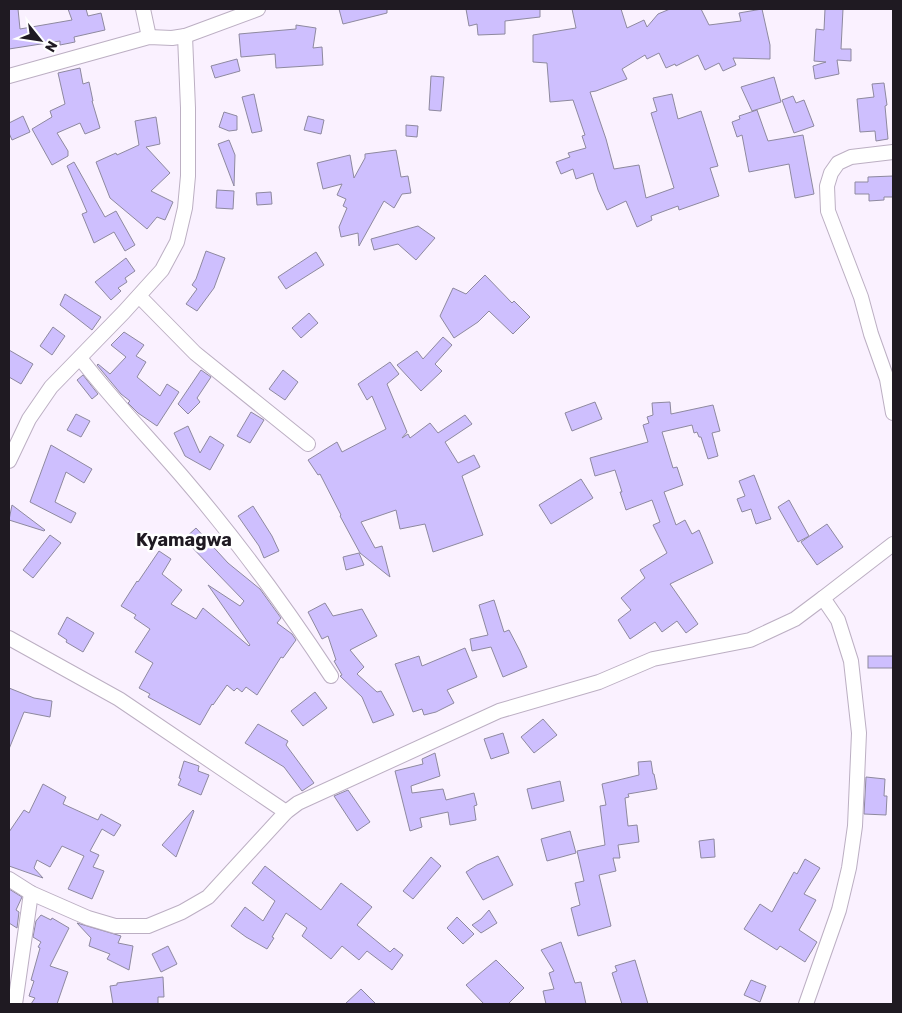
<svg xmlns="http://www.w3.org/2000/svg" width="902" height="1013" font-family="Rubik,sans-serif">
  <rect width="100%" height="100%" fill="#faf1ff"/>
  <g fill="#cebffe" stroke="#8e899f">
    <polygon points="9,9 18,9 20,29 72,20 68,9 86,9 88,16 101,13 105,30 74,37 75,42 60,45 60,41 9,49"/>
    <polygon points="339,9 387,9 387,13 343,24"/>
    <polygon points="466,9 540,9 540,17 505,21 505,34 478,35 477,24 469,26"/>
    <polygon points="572,9 621,9 627,28 644,20 647,27 658,14 670,9 701,9 709,25 741,21 739,13 762,9 770,45 770,59 733,58 736,65 723,71 719,63 705,70 698,55 676,66 675,64 666,68 659,53 647,59 645,55 622,69 627,79 596,91 590,92 606,139 614,169 639,165 646,198 674,188 651,113 657,111 653,98 672,94 678,119 701,111 718,166 710,168 719,196 679,210 678,206 651,216 652,220 637,227 626,201 607,210 598,190 593,173 576,179 573,169 561,174 556,162 570,157 568,153 586,148 582,136 585,135 573,100 550,102 547,63 533,62 533,35 576,28"/>
    <polygon points="825,9 843,9 841,49 851,49 851,61 837,60 839,74 815,79 813,66 826,62 814,61 816,29 824,30"/>
    <polygon points="296,25 316,28 313,48 322,47 323,65 276,68 275,54 241,57 239,34 296,29"/>
    <polygon points="237,59 240,71 215,78 211,66"/>
    <polygon points="80,68 83,84 89,82 93,101 92,101 100,128 85,134 80,123 57,133 68,151 68,156 52,165 32,129 52,117 50,111 65,104 58,73"/>
    <polygon points="431,76 444,77 441,111 429,110"/>
    <polygon points="774,77 781,102 752,111 741,87"/>
    <polygon points="884,83 887,105 885,106 888,139 876,141 875,131 860,132 857,99 874,97 872,84"/>
    <polygon points="254,94 262,131 252,133 242,97"/>
    <polygon points="793,96 796,103 804,100 814,126 794,133 782,100"/>
    <polygon points="757,110 768,141 803,135 814,194 795,198 789,164 749,172 742,135 737,137 732,122 740,119 739,116"/>
    <polygon points="224,112 237,116 237,130 229,131 219,127"/>
    <polygon points="23,116 30,132 12,140 9,133 9,123"/>
    <polygon points="308,116 324,120 321,134 304,130"/>
    <polygon points="156,117 160,144 146,147 170,173 151,191 173,202 165,220 157,217 147,229 110,198 96,162 116,153 117,155 139,145 135,121"/>
    <polygon points="406,125 418,126 417,137 406,136"/>
    <polygon points="229,140 235,155 234,186 218,144"/>
    <polygon points="396,150 401,177 408,176 411,193 402,194 394,208 384,201 359,246 358,233 341,237 339,227 347,208 343,206 346,199 337,195 342,184 323,189 317,163 350,155 354,178 365,158 365,154"/>
    <polygon points="74,162 105,217 116,211 135,245 125,251 114,232 94,243 82,214 87,212 67,166"/>
    <polygon points="893,176 893,197 884,197 884,200 869,201 869,194 855,194 855,182 868,182 868,177"/>
    <polygon points="217,190 234,191 233,209 216,208"/>
    <polygon points="271,192 272,204 257,205 256,193"/>
    <polygon points="418,226 435,238 416,260 398,244 374,250 371,239"/>
    <polygon points="206,251 225,258 214,288 197,311 186,304 197,289 192,285 196,279"/>
    <polygon points="316,252 324,265 286,289 278,277"/>
    <polygon points="126,258 135,271 125,278 127,282 118,288 121,291 111,300 95,282"/>
    <polygon points="485,275 512,303 514,301 530,317 513,334 489,311 478,322 454,338 440,316 453,288 466,294"/>
    <polygon points="65,294 101,317 92,330 60,305"/>
    <polygon points="309,313 318,323 301,338 292,328"/>
    <polygon points="53,327 65,336 52,355 40,346"/>
    <polygon points="124,332 144,345 136,356 146,362 137,377 160,396 167,384 179,392 157,426 138,413 128,403 130,401 121,394 97,365 98,364 110,374 126,357 111,345"/>
    <polygon points="443,337 452,345 435,364 442,371 421,391 397,365 417,351 423,359"/>
    <polygon points="9,350 33,364 21,384 9,377"/>
    <polygon points="390,362 399,374 387,384 407,432 402,438 408,434 410,438 430,423 438,433 465,415 472,424 445,442 458,463 474,455 480,467 462,476 483,535 433,552 425,524 400,529 396,510 361,522 375,548 382,546 390,577 360,553 340,516 341,515 320,474 318,475 308,460 337,442 342,452 386,429 372,396 367,400 358,384"/>
    <polygon points="201,370 211,377 197,398 200,402 188,414 178,404"/>
    <polygon points="283,370 298,382 285,400 269,389"/>
    <polygon points="83,375 98,394 92,399 77,380"/>
    <polygon points="595,402 602,419 572,431 565,413"/>
    <polygon points="670,402 671,414 713,405 720,431 712,433 718,456 708,459 701,437 699,437 697,432 694,433 692,425 662,432 673,468 677,467 683,485 664,492 676,525 685,520 692,534 699,530 713,563 670,584 698,624 686,633 677,621 662,632 655,622 630,639 618,620 631,610 621,598 645,578 640,570 667,553 653,525 660,522 652,500 626,510 620,492 622,492 615,470 595,476 590,458 648,442 643,425 649,423 647,417 653,415 652,403"/>
    <polygon points="251,412 264,420 250,443 237,436"/>
    <polygon points="76,414 90,421 81,437 67,430"/>
    <polygon points="188,426 200,453 210,436 224,445 210,470 185,456 174,433"/>
    <polygon points="51,445 92,469 84,483 66,472 55,502 76,513 71,523 30,502"/>
    <polygon points="754,475 771,519 756,524 751,509 742,512 737,499 745,496 739,481"/>
    <polygon points="581,479 593,498 551,524 539,505"/>
    <polygon points="789,500 809,536 798,542 778,507"/>
    <polygon points="12,505 45,530 44,531 9,520"/>
    <polygon points="253,506 272,536 279,551 264,558 259,546 238,516"/>
    <polygon points="827,524 843,547 817,565 801,542"/>
    <polygon points="196,528 228,563 260,589 281,618 277,623 292,634 296,640 283,658 281,657 257,695 246,687 242,692 237,688 234,691 227,685 213,705 212,704 200,725 148,697 150,694 139,688 153,663 135,652 150,629 134,618 136,615 121,606 137,581 138,582 159,551 171,559 162,574 182,590 171,604 196,619 203,608 249,646 250,645 208,585 240,606 244,601 184,539"/>
    <polygon points="50,535 61,543 33,578 23,570"/>
    <polygon points="359,553 364,565 346,570 343,557"/>
    <polygon points="494,600 504,632 509,630 520,651 527,667 503,677 491,647 472,651 470,639 488,635 479,605"/>
    <polygon points="325,603 333,616 362,609 377,636 350,650 364,667 357,674 377,692 381,691 394,715 373,723 362,697 340,676 342,675 334,661 336,660 328,636 322,639 308,612"/>
    <polygon points="67,617 94,633 83,652 66,642 67,640 58,634"/>
    <polygon points="465,648 477,677 447,690 454,703 436,712 424,715 422,709 413,712 395,664 419,656 422,666"/>
    <rect x="868" y="656" width="25" height="12"/>
    <polygon points="9,688 34,698 52,701 50,717 24,712 9,749"/>
    <polygon points="315,692 327,708 303,726 291,711"/>
    <polygon points="543,719 557,735 534,753 521,737"/>
    <polygon points="258,724 288,741 286,745 314,783 302,791 284,767 245,743"/>
    <polygon points="503,733 509,753 491,759 484,739"/>
    <polygon points="435,753 440,776 411,786 412,793 443,789 446,800 474,793 477,805 474,806 476,820 450,825 448,812 420,818 422,827 410,831 395,771 423,764 422,759"/>
    <polygon points="184,761 199,766 198,771 209,775 201,795 178,785 181,779 179,778"/>
    <polygon points="651,761 653,774 654,774 657,789 628,794 629,797 625,798 628,826 637,825 639,842 618,845 620,858 613,858 616,871 599,875 611,926 578,936 571,908 580,905 575,883 584,881 577,851 605,845 600,806 606,805 602,784 639,775 638,762"/>
    <polygon points="866,777 885,779 884,796 887,796 886,815 864,814"/>
    <polygon points="560,781 564,801 532,809 527,789"/>
    <polygon points="43,784 66,797 63,804 98,820 101,814 121,825 114,836 102,829 90,851 99,855 93,867 104,871 92,899 68,889 84,856 62,846 50,867 37,860 34,868 43,878 9,866 9,832 24,810 29,813"/>
    <polygon points="348,790 370,822 357,831 334,796"/>
    <polygon points="193,810 194,811 176,857 162,845"/>
    <polygon points="570,831 576,853 547,861 541,839"/>
    <polygon points="714,839 715,857 701,858 699,841"/>
    <polygon points="498,856 513,885 483,900 466,872 477,865"/>
    <polygon points="431,857 441,866 413,899 403,891"/>
    <polygon points="805,859 820,868 804,894 816,900 799,930 817,942 805,962 780,946 777,950 744,929 760,904 772,912 794,872 797,874"/>
    <polygon points="265,866 321,910 341,883 372,907 357,925 390,952 394,948 403,955 392,970 367,951 359,960 342,946 331,959 302,936 307,928 286,913 272,937 274,938 267,949 246,937 231,926 245,907 263,921 275,901 252,883"/>
    <polygon points="9,889 22,897 16,910 19,912 17,928 9,923"/>
    <polygon points="489,910 497,923 481,933 472,925 481,919"/>
    <polygon points="41,915 51,920 52,918 69,928 50,966 68,972 57,1004 31,1004 35,998 29,996 34,981 31,980 40,948 38,947 41,942 33,937 36,921"/>
    <polygon points="457,917 474,934 463,944 447,928"/>
    <polygon points="77,923 121,936 118,943 133,946 129,970 107,959 110,954 89,946 91,938"/>
    <polygon points="561,942 575,983 581,982 586,1004 546,1004 543,991 554,989 549,973 554,971 541,950"/>
    <polygon points="168,946 177,964 161,972 152,954"/>
    <polygon points="496,960 524,988 508,1004 484,1004 466,985"/>
    <polygon points="635,960 648,1004 622,1004 612,973 617,971 615,966"/>
    <polygon points="163,977 164,997 158,997 158,1004 113,1004 110,986 117,985 117,983"/>
    <polygon points="751,980 766,986 760,1002 744,995"/>
    <polygon points="361,989 376,1004 345,1004"/>
  </g>
  <g fill="none" stroke-linecap="round" stroke-linejoin="round">
    <g stroke="#bcafc3" stroke-width="16">
      <g id="minor">
        <polyline points="143,9 149,37"/>
        <polyline points="9,76 149,37 172,38 185,36 258,9"/>
        <polyline points="893,152 851,157 838,163 831,173 827,186 828,211 861,297 871,334 887,379 893,413"/>
        <polyline points="139,296 195,353 308,444"/>
        <path d="M80 358C113 401 151 440 186 481 239 543 287 609 331 676"/>
        <polyline points="9,461 29,419 51,387 124,312 162,270 177,242 185,208 188,176 188,108 185,36"/>
        <polyline points="823,598 893,544"/>
        <polyline points="9,638 119,699 286,812"/>
        <polyline points="9,879 31,893 88,918 115,926 148,926 182,912 208,897 286,812 298,803 499,711 599,682 653,659 750,640 795,619 823,598 838,620 851,661 859,733 855,826 849,868 839,910 806,1004"/>
        <polyline points="15,1004 31,893"/>
      </g>
    </g>
    <use href="#minor" stroke="#fff" stroke-width="14"/>
  </g>
  <g text-anchor="middle" dominant-baseline="central" stroke-width="5" stroke-linejoin="round" paint-order="stroke">
    <g font-size="18" font-weight="bold" fill="#1f1a22" stroke="#fff">
      <text x="184" y="540">Kyamagwa</text>
    </g>
  </g>
  <rect width="902" height="1013" fill="none" stroke="#1f1a22" stroke-width="20"/>
  <g transform="translate(40 40) rotate(120)" stroke="#ffffff" stroke-width="4" paint-order="stroke">
  <path d="M0-4L9 19L0 12L-9 19Z" fill="#1f1a22"/>
  <text y="-8" font-size="14" font-weight="bold" text-anchor="middle" fill="#1f1a22">N</text>
  </g>
</svg>
